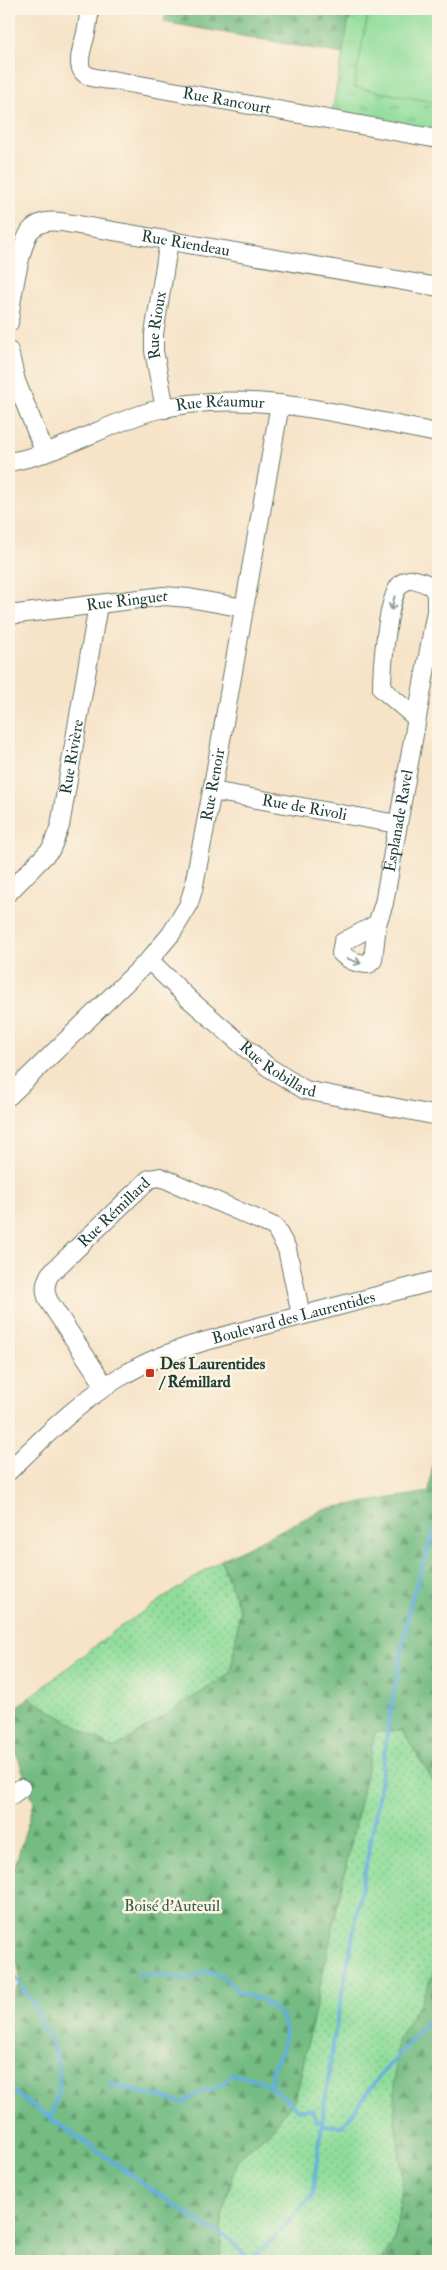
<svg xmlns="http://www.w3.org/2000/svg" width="447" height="2270" font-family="'IM FELL Double Pica',serif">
  <defs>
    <pattern id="grass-dots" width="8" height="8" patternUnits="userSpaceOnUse" patternTransform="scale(1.25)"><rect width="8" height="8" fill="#90dd9b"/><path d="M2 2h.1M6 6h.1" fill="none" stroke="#75b47f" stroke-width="1.8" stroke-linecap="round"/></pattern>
    <pattern id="forest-firs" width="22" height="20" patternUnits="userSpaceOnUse" patternTransform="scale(1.25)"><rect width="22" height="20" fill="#74bc83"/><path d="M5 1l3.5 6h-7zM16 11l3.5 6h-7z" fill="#5f9a6c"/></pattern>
    <pattern id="park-tufts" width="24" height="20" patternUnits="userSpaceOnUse" patternTransform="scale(1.25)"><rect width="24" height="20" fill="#90dd9b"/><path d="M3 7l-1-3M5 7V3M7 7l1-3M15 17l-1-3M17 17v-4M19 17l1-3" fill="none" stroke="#75b47f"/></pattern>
  </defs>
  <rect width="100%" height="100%" fill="#fcf5e5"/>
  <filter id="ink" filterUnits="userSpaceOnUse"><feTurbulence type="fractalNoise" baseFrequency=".02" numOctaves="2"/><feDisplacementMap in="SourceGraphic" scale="10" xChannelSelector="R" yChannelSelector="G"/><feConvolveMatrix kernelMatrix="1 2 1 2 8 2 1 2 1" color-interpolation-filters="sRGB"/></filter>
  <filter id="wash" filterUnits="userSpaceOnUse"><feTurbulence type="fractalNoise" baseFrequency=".0096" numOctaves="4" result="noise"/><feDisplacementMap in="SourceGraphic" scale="20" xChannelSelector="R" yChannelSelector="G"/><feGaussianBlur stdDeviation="1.12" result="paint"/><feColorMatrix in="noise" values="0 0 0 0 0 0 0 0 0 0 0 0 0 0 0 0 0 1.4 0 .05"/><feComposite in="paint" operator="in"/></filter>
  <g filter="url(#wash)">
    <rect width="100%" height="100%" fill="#f6e3c8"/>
    <g fill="url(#grass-dots)" stroke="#588d68">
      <polygon points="221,1560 240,1610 231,1673 114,1749 29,1698 117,1629"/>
      <polygon points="402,1730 438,1789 438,1964 422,2001 395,2120 403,2179 395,2239 382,2261 220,2261 222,2215 237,2160 274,2127 296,2097 375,1731"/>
    </g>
    <g fill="url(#forest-firs)" stroke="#4a7c5c">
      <polygon points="167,9 351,9 343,54 164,22"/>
      <polygon points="438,1424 438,1789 402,1730 375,1732 296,2097 274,2127 237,2160 222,2215 220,2261 9,2261 9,2000 21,1981 9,1929 9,1885 34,1803 9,1732 9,1713 29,1698 114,1749 231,1673 240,1610 221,1560 324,1509 429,1492"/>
      <polygon points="438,1964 438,2261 382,2261 395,2239 403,2179 395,2120 395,2071 397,2041 421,2001"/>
    </g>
    <polygon fill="url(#park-tufts)" stroke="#588d68" points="351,9 438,9 438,138 331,117"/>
    <polygon fill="#90dd9b" stroke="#588d68" points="369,9 438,9 438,103 354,87"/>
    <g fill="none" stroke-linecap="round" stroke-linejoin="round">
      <g stroke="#62afdb" stroke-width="4">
        <polyline points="9,1967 36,2008 40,2021 56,2052 60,2087 51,2117"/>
        <polyline points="138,1974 154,1974 181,1979 193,1978 206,1971 215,1973 225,1978 238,1992 262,2000 277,2011 283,2019 285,2029 282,2051 272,2069 271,2088 287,2099 298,2110 312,2110 317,2121 322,2121"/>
        <path d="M109 2084 183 2103C189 2101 192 2097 197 2094 215 2087 219 2090 232 2074L261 2081 271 2088"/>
        <polyline points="9,2089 203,2225 229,2238 244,2254 252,2259"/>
        <polyline points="321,2126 343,2126 379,2077 438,2010"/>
        <polyline points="249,2261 273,2239 312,2196 334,2037 377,1806 389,1720 411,1600 438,1521"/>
      </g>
    </g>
  </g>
  <g filter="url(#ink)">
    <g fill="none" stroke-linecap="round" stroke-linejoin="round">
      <g stroke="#6a7768" stroke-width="20">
        <g id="minor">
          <path id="s1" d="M90 9C88 20 87 33 83 44 75 73 82 78 112 80L438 139"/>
          <path id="s2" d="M9 323C10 307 21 237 32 229 41 221 49 221 61 222L438 287"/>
          <polyline points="9,351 16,381 45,453"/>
          <path id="s3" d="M165 409 154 351V334L169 241"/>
          <path id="s4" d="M9 462C59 454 103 425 152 411 246 386 345 416 438 433"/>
          <path id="s5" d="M9 615 164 596 189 598 244 608"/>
          <path id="s6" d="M212 791 397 824"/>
          <path id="s7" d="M9 892 51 849 60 826 98 605"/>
          <path id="s8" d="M377 924 343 942 341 953C349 961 358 964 369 964L373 960 377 924 384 903 436 611V595L433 587C423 582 411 575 401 584 387 596 382 670 382 689L416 718"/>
          <path id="s9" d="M149 960 189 999 268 1067 305 1090 438 1116"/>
          <path id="s10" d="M9 1096 149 960 171 934 188 906 193 890 212 791 280 404"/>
          <path id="s11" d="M105 1386 48 1300C44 1289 45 1283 50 1274L149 1179 160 1177 170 1181 275 1227 287 1249 301 1315"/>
          <path id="s12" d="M9 1471C46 1435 83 1397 129 1372 169 1349 213 1339 258 1327 318 1311 378 1296 438 1280"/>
          <polyline points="9,1797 21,1788"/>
        </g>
      </g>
      <use href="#minor" stroke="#fff" stroke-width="18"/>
    </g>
    <defs><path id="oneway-shaft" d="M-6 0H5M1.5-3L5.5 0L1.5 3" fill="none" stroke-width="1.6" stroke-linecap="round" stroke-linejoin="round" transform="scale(1.25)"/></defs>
    <g stroke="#8f9e9a">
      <use href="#oneway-shaft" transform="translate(393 603) rotate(103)"/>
      <use href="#oneway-shaft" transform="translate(354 961) rotate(20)"/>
    </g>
  </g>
  <rect fill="#c8321e" stroke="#fcf5e5" stroke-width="2" x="145" y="1368" width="10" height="10" rx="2.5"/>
  <g text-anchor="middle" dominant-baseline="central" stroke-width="5" stroke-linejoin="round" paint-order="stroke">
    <g font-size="16" fill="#1f3d34" stroke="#fcf5e5">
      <text stroke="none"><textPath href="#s1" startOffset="212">Rue Rancourt</textPath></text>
      <text stroke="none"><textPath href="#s2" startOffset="255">Rue Riendeau</textPath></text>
      <text stroke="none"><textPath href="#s3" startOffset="85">Rue Rioux</textPath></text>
      <text stroke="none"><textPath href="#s4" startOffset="221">Rue Réaumur</textPath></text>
      <text stroke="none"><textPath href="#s5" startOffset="119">Rue Ringuet</textPath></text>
      <text stroke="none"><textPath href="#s7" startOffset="155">Rue Rivière</textPath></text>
      <text stroke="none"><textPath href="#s10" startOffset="386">Rue Renoir</textPath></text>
      <text stroke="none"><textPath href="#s6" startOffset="94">Rue de Rivoli</textPath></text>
      <text stroke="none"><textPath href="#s8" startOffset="228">Esplanade Ravel</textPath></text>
      <text stroke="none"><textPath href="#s9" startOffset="170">Rue Robillard</textPath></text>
      <text stroke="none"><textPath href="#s11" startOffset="219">Rue Rémillard</textPath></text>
      <text stroke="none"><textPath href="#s12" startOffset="330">Boulevard des Laurentides</textPath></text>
    </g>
    <g font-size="16" font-weight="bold" fill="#1f3d34" stroke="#fcf5e5" text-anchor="start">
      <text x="160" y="1364">Des Laurentides<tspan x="160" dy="18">/ Rémillard</tspan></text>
    </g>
    <g font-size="16" fill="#365d49" stroke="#fcf5e5">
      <text x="172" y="1906">Boisé d'Auteuil</text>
    </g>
  </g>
  <rect width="447" height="2270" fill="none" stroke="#fcf5e5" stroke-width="30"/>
</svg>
